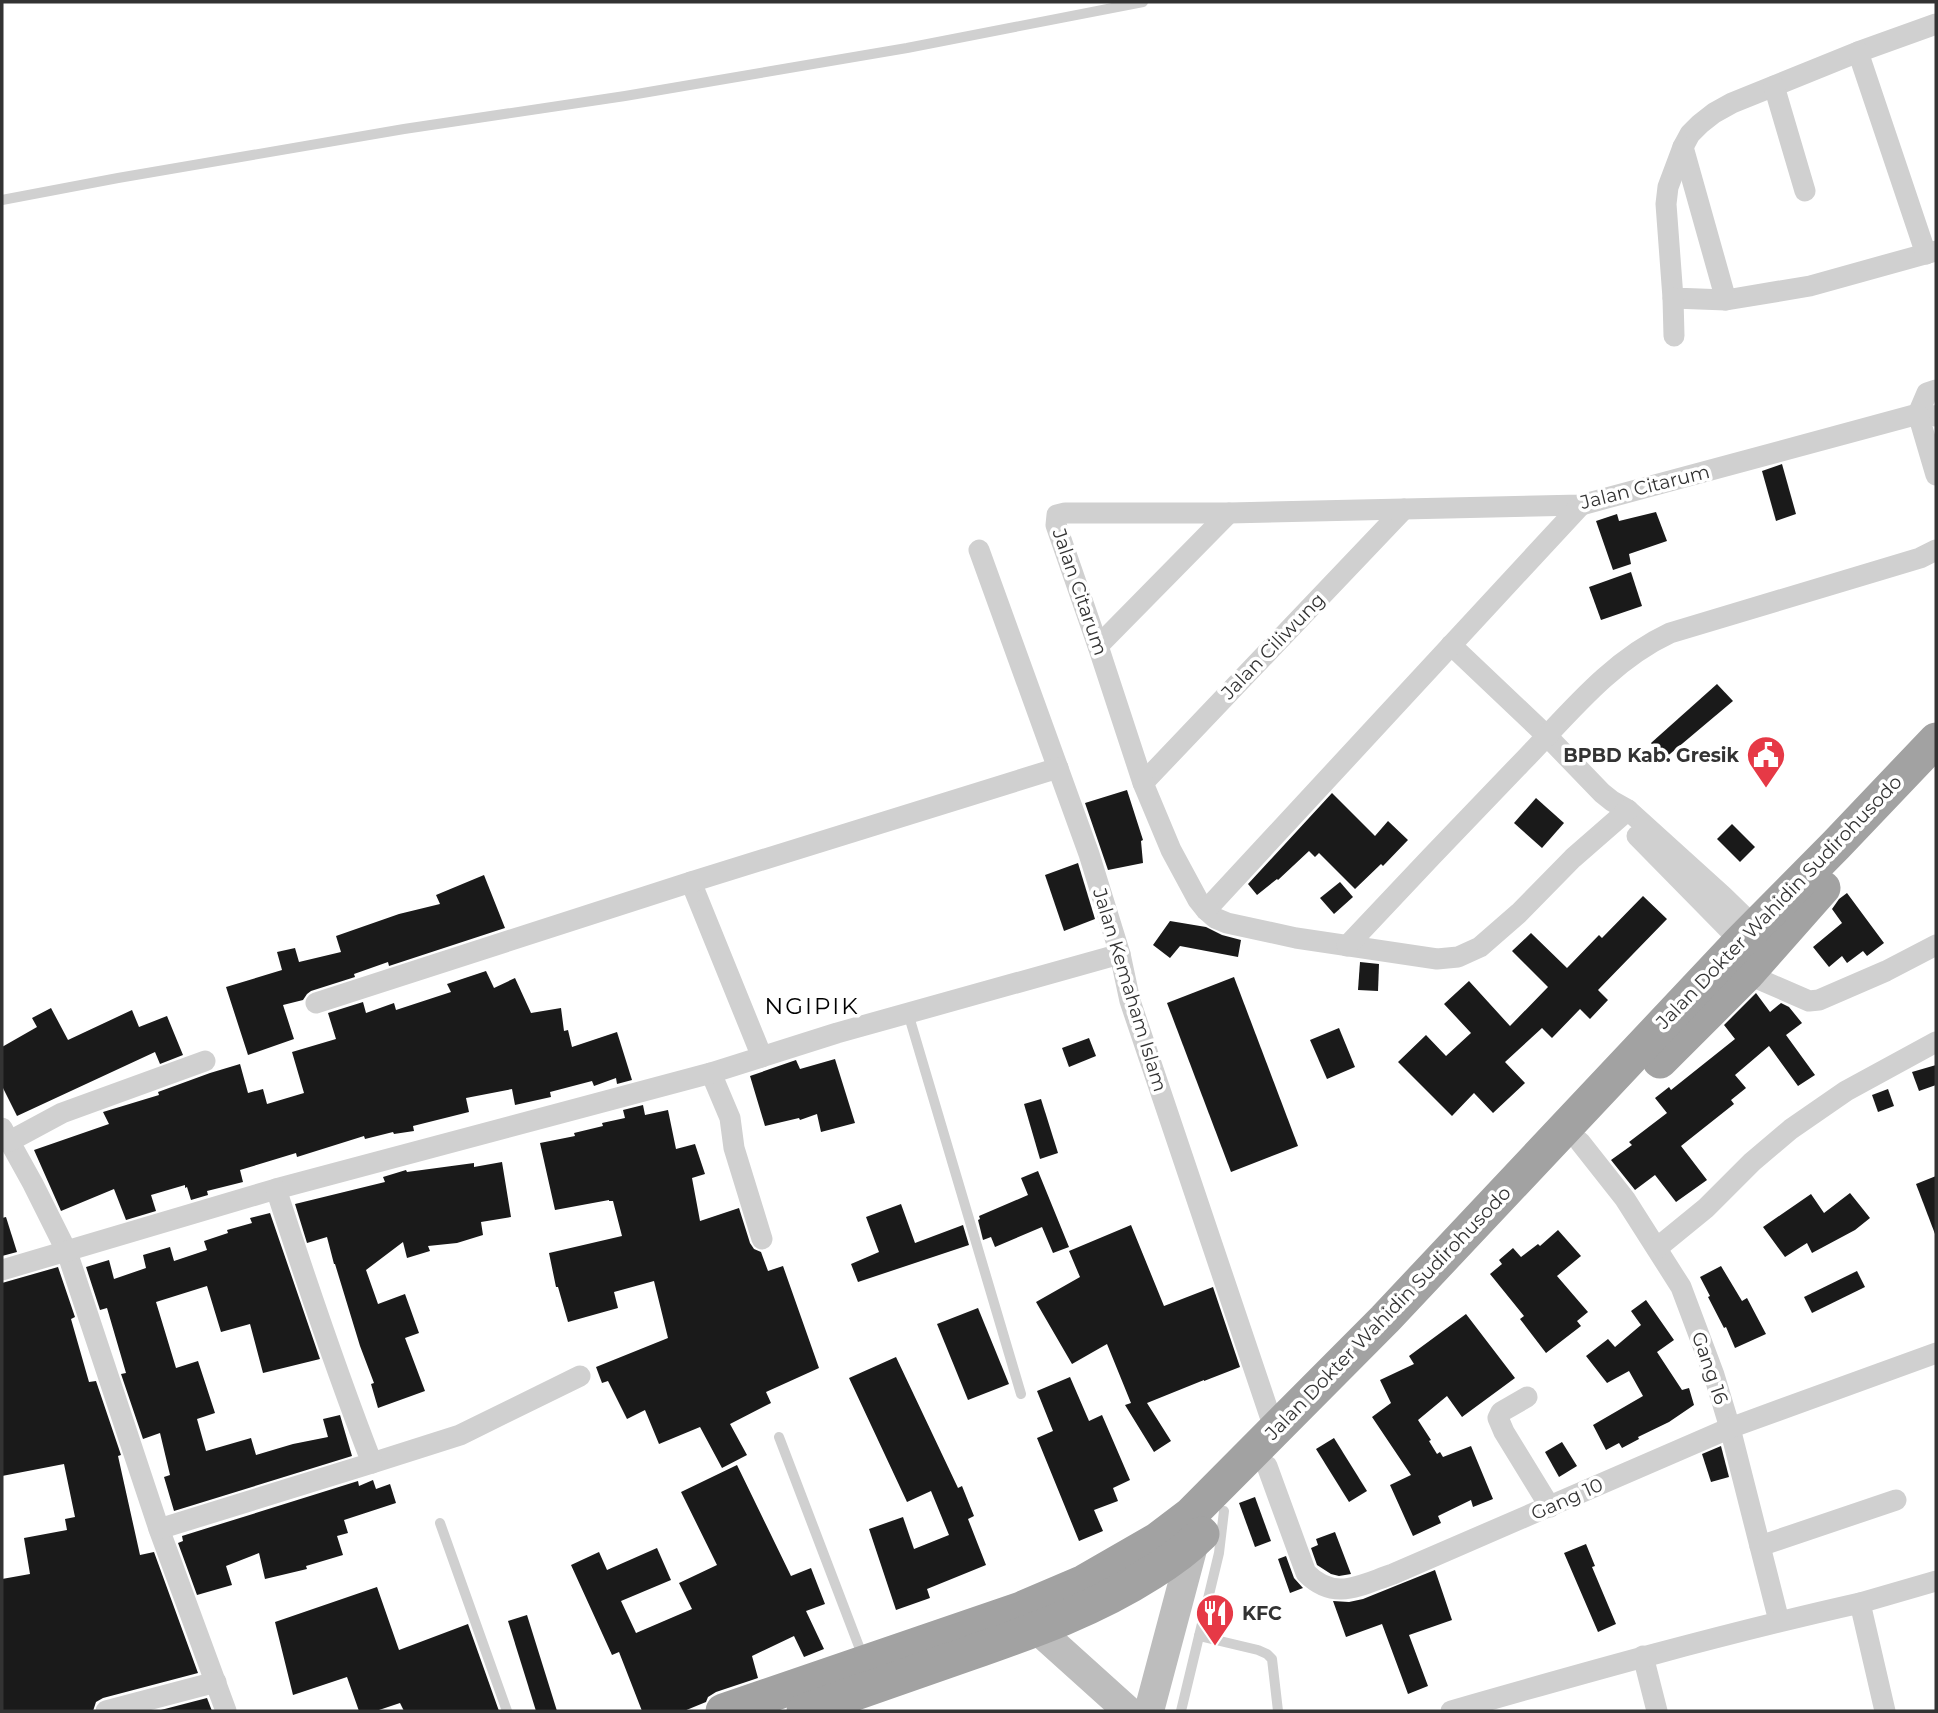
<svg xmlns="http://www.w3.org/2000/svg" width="1938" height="1713" font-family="Montserrat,sans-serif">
  <rect width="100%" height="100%" fill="#fff"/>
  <g fill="#1a1a1a">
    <polygon points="1782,464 1796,514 1776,521 1762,471"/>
    <polygon points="1656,512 1667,541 1629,554 1631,564 1613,570 1596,521 1617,514 1619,521"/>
    <polygon points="1631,572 1642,606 1601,620 1589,587"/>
    <polygon points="1717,684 1733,701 1664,759 1651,743"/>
    <polygon points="1127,790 1143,840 1141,841 1143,863 1108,870 1085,803"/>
    <polygon points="1332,793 1375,836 1388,821 1408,840 1383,866 1381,864 1355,889 1319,853 1315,857 1309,851 1278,880 1277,879 1257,895 1248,884"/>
    <polygon points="1536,798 1564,823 1542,848 1514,823"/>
    <polygon points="1732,824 1755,847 1740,862 1717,839"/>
    <polygon points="1078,863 1095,919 1064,931 1045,875"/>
    <polygon points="484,875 505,928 389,966 388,962 354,974 355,977 311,991 307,994 303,1000 283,1005 294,1039 248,1055 226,987 282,970 277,952 295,948 299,962 341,952 336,936 399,914 440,904 436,895"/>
    <polygon points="1340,882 1353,897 1334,914 1320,898"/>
    <polygon points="1847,893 1884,943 1867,956 1863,951 1847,963 1842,956 1829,967 1813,947 1842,923 1832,909 1839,899"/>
    <polygon points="1643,896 1667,919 1598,990 1608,1000 1590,1019 1580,1009 1552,1038 1542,1028 1505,1062 1525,1083 1493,1113 1474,1093 1452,1116 1398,1062 1426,1035 1446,1056 1471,1033 1444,1004 1469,981 1510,1026 1548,987 1512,951 1531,933 1567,968 1599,935 1602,938"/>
    <polygon points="1170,921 1206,927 1222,935 1241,940 1238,957 1180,946 1170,958 1153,945"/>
    <polygon points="1360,962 1379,964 1378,991 1358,990"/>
    <polygon points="486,971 494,988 515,978 531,1013 561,1008 564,1031 568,1030 572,1047 617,1032 632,1080 617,1084 616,1078 594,1086 592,1081 550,1092 551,1097 515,1105 512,1089 466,1098 469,1112 413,1126 414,1131 394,1134 393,1132 365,1139 364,1136 297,1157 296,1153 240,1170 243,1182 207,1191 208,1195 191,1200 187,1187 185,1188 185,1185 151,1195 156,1211 126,1220 114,1189 61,1211 34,1150 109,1124 103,1112 159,1095 158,1092 210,1073 240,1064 248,1093 263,1089 267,1104 304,1093 292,1052 336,1039 328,1013 363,1002 366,1013 394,1003 396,1010 451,992 447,984"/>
    <polygon points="1234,977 1298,1146 1231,1172 1167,1003"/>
    <polygon points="1756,993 1770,1012 1781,1003 1789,1007 1802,1023 1786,1035 1815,1075 1798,1086 1769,1046 1735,1075 1746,1088 1731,1100 1734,1104 1681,1146 1707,1180 1676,1202 1655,1175 1635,1190 1611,1160 1632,1145 1629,1142 1667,1113 1655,1098 1669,1087 1671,1090 1735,1039 1724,1025"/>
    <polygon points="51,1008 68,1040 132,1010 139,1027 167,1016 183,1055 160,1064 155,1052 17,1116 2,1086 2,1047 37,1027 32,1018"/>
    <polygon points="1339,1028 1355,1067 1327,1079 1310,1040"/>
    <polygon points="1089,1038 1096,1056 1069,1067 1062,1048"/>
    <polygon points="835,1059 855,1123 821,1132 817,1114 800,1120 799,1118 765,1126 750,1076 796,1060 800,1069"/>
    <polygon points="1936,1065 1936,1085 1919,1091 1912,1072"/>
    <polygon points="1888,1089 1894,1106 1878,1112 1872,1095"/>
    <polygon points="1041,1099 1058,1153 1040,1159 1024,1104"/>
    <polygon points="643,1105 645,1115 668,1110 676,1149 695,1144 705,1174 692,1178 700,1221 739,1208 750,1243 754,1249 761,1252 768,1271 783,1266 819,1368 766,1392 771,1403 730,1424 747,1455 722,1468 700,1427 659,1444 645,1410 627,1419 608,1381 602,1383 596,1367 668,1338 654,1281 614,1292 618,1308 568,1322 558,1287 556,1287 549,1253 622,1236 613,1201 609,1201 609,1200 555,1210 540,1143 575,1136 574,1133 603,1126 602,1123 625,1118 623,1110"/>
    <polygon points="502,1162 511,1217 481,1222 483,1235 457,1243 428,1246 430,1251 407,1258 403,1242 366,1270 378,1304 405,1294 419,1333 405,1338 425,1391 378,1408 371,1384 374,1383 360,1346 335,1264 334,1264 327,1237 307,1243 295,1204 385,1182 383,1177 406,1170 407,1172 474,1163 474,1167"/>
    <polygon points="1038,1171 1069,1247 1053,1253 1042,1227 995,1247 991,1237 983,1240 978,1220 980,1219 979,1216 1028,1195 1021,1178"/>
    <polygon points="1936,1176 1936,1233 1935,1234 1916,1184"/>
    <polygon points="1850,1193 1870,1218 1855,1230 1812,1253 1807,1243 1785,1257 1763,1227 1811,1194 1824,1213"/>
    <polygon points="901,1204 915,1243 963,1225 969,1245 858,1282 851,1264 879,1252 866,1217"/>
    <polygon points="270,1213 320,1359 263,1373 250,1324 221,1332 207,1286 156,1302 176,1368 198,1361 215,1413 197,1419 206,1451 251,1438 256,1455 293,1444 328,1437 323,1419 340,1415 352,1456 174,1511 164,1477 170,1475 160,1433 143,1439 121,1374 126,1373 107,1308 100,1310 86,1267 109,1260 114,1279 146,1268 143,1255 170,1247 174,1261 207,1250 204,1241 228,1233 227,1230 252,1223 250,1218"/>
    <polygon points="6,1217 17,1252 2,1256 2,1218"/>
    <polygon points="1131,1225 1164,1306 1213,1287 1240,1367 1204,1381 1204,1380 1147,1403 1171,1441 1154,1452 1125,1405 1131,1403 1107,1344 1072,1364 1036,1302 1080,1277 1069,1251"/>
    <polygon points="1558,1230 1581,1256 1557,1276 1588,1312 1577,1321 1581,1326 1546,1353 1520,1319 1524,1316 1490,1274 1502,1264 1499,1260 1513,1248 1521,1257 1538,1244 1540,1246"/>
    <polygon points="1721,1266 1742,1301 1747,1298 1766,1334 1735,1348 1726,1327 1724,1328 1708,1297 1710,1296 1700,1277"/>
    <polygon points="58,1267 75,1317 71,1319 89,1382 96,1381 121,1455 118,1456 140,1555 154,1552 198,1673 103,1698 96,1702 93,1711 2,1711 2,1579 30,1574 24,1538 67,1530 65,1519 75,1517 64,1464 2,1476 2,1283"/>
    <polygon points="1857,1271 1865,1287 1812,1313 1804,1297"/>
    <polygon points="1646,1300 1674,1340 1657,1352 1682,1390 1689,1388 1694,1405 1669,1422 1638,1437 1639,1439 1622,1448 1619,1443 1606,1450 1593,1425 1643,1396 1629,1371 1607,1383 1586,1356 1608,1339 1615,1347 1641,1325 1631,1311"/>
    <polygon points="978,1308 1009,1384 968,1400 937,1324"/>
    <polygon points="1466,1314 1515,1378 1462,1417 1447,1396 1418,1420 1431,1440 1429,1441 1437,1454 1440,1452 1443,1457 1471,1446 1493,1499 1473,1507 1471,1500 1438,1516 1441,1523 1413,1536 1390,1485 1411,1475 1372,1417 1391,1403 1380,1380 1414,1364 1409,1356"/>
    <polygon points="896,1357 958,1488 962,1486 974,1516 968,1519 986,1565 927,1589 930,1598 896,1610 869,1529 903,1517 914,1549 949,1535 931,1491 907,1502 849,1378"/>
    <polygon points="1070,1377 1089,1421 1102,1415 1130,1480 1113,1488 1118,1501 1094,1510 1103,1531 1079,1541 1037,1438 1053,1431 1037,1391"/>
    <polygon points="1334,1438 1367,1491 1349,1502 1316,1449"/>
    <polygon points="1562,1442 1577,1466 1559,1477 1545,1452"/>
    <polygon points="1721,1446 1729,1477 1711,1482 1702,1454"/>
    <polygon points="737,1465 791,1576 811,1568 825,1604 806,1611 824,1649 804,1657 794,1636 752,1656 758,1678 716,1692 708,1697 706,1702 684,1711 642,1711 619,1652 612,1655 571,1565 599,1552 607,1570 657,1548 671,1580 621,1601 636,1633 692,1609 679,1583 717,1565 681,1492"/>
    <polygon points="373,1480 376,1489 390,1484 396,1503 344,1520 348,1533 337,1536 343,1555 306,1566 307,1569 265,1579 259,1553 226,1566 232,1585 197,1595 178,1543 183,1541 182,1536 358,1481 359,1486"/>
    <polygon points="1255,1497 1271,1541 1255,1547 1239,1503"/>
    <polygon points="1335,1532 1351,1574 1339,1576 1331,1574 1317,1565 1311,1548 1318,1545 1316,1539"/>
    <polygon points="1586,1544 1595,1566 1592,1567 1616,1624 1598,1632 1564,1553"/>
    <polygon points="1286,1556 1294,1578 1303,1588 1290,1593 1278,1559"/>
    <polygon points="1435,1570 1452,1620 1409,1635 1428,1686 1408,1694 1382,1624 1346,1637 1333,1601 1349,1602 1363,1599"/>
    <polygon points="377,1587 399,1650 468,1624 499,1711 404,1711 400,1703 376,1711 359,1711 347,1677 293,1695 275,1622"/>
    <polygon points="527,1615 557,1711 536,1711 508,1621"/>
    <polygon points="207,1698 212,1711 157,1711"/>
  </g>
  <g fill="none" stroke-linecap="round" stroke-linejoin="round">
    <g stroke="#d0d0d0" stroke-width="10">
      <polyline points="2,200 118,178 404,129 625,96 907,48 1143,2"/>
      <polyline points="908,1013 1021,1394"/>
      <polyline points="779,1437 863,1657"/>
      <polyline points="440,1523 507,1711"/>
      <polyline points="1199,1636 1258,1650 1267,1654 1272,1659 1278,1711"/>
      <polyline points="1181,1711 1219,1553 1224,1511"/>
    </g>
    <g stroke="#d0d0d0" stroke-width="21">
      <polyline points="1936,24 1858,52 1732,103 1714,113 1700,124 1690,134 1683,147 1668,187 1666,204 1673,298 1726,300 1810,286 1936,251"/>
      <polyline points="1858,52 1926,254"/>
      <polyline points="1774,86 1805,191"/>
      <polyline points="1683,147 1726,300"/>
      <polyline points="1673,298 1674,336"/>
      <polyline points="1936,390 1927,393 1918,414 1936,416"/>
      <polyline points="979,550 1089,854 1120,954 1130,1001 1275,1431"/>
      <polyline points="1451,645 1547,736 1602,793 1612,801 1628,810 1723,896 1762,934"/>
      <polyline points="1098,646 1229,513"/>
      <polyline points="1143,783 1404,509"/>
      <polyline points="1628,810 1573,858 1519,913 1480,947 1458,957 1437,959 1296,938 1227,923 1215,918 1206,910 1198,900 1171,850 1143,783 1098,646 1056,525 1057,515 1065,513 1229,513 1581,505 1918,414 1936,475"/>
      <polyline points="1637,836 1747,948"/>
      <polyline points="691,882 762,1057"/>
      <polyline points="1206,910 1581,505"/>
      <path d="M1347 946C1406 883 1466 820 1526 758 1570 712 1612 660 1670 633L1920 558 1936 550"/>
      <polyline points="1747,974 1809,1001 1819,1000 1886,971 1936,945"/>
      <polyline points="316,1003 691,882 1058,768"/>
      <polyline points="711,1073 730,1118 734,1148 762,1239"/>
      <polyline points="2,1128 33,1184 67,1252 159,1529 226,1711"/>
      <polyline points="10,1141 62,1113 205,1061"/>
      <polyline points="1580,1142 1625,1199 1681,1287 1714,1375 1730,1428 1779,1621"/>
      <polyline points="1657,1248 1706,1208 1752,1162 1791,1129 1846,1091 1936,1042"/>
      <polyline points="2,1270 276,1189 711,1073 837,1033 1120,954"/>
      <polyline points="1527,1397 1501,1412 1498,1418 1504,1432 1550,1507"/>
      <polyline points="372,1463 460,1435 580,1376"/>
      <path d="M1267 1466 1306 1573C1335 1602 1360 1585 1393 1574L1730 1428 1936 1353"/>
      <path d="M159 1529 372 1463C337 1373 306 1281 276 1189"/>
      <polyline points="1760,1546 1896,1500"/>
      <polyline points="1860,1603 1936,1581"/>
      <polyline points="1643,1656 1657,1711"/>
      <polyline points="106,1711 216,1682"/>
      <path d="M1451 1711C1587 1672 1722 1634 1860 1603L1885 1711"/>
    </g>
    <g stroke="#bdbdbd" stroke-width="30">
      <polyline points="1037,1629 1128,1711"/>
      <polyline points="1149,1711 1194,1542 1193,1533"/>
    </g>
    <g stroke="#a2a2a2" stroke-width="35">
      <polyline points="1660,1061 1747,974 1823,888"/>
      <polyline points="723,1711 1021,1609 1084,1582 1157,1540 1190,1515 1385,1319 1740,942 1836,845 1936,740"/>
      <path d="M804 1711C859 1692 915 1672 970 1653 1033 1631 1095 1609 1151 1573 1169 1562 1187 1549 1202 1534"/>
    </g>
  </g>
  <defs>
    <g id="civic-pin" transform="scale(2.0125)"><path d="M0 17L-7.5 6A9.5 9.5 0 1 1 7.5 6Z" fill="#e63946" stroke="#fff"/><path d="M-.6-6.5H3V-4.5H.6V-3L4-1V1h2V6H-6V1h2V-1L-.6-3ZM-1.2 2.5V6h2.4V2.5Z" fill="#fff"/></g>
    <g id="restaurant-pin" transform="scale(2.0125)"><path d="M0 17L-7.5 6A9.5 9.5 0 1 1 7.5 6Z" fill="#e63946" stroke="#fff"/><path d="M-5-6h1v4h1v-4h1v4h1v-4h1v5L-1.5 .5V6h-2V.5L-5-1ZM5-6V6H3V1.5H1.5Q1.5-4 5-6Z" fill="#fff"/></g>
  </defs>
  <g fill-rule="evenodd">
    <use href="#civic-pin" x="1766" y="755"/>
    <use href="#restaurant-pin" x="1215" y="1613"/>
  </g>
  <g text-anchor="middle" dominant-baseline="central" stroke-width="7" stroke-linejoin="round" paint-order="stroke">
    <g font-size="19" fill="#333" stroke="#fff">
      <text transform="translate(1645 487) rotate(-14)">Jalan Citarum</text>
      <text transform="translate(1080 592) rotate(71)">Jalan Citarum</text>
      <text transform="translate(1273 646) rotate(-46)">Jalan Ciliwung</text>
      <text transform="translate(1779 902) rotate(-46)">Jalan Dokter Wahidin Sudirohusodo</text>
      <text transform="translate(1130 990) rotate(73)">Jalan Kemaham Islam</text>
      <text transform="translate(1388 1313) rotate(-46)">Jalan Dokter Wahidin Sudirohusodo</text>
      <text transform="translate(1710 1368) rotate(71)">Gang 16</text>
      <text transform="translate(1567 1499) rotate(-24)">Gang 10</text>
    </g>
    <g font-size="19" font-weight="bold" fill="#333" stroke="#fff" text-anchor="end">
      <text x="1739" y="755">BPBD Kab. Gresik</text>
      <text x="1242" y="1613" text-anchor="start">KFC</text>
    </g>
    <g font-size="23" letter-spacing="2" fill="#000" stroke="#fff">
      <text x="812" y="1006">NGIPIK</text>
    </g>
  </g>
  <rect width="1938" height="1713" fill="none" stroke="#333333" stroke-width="7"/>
</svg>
